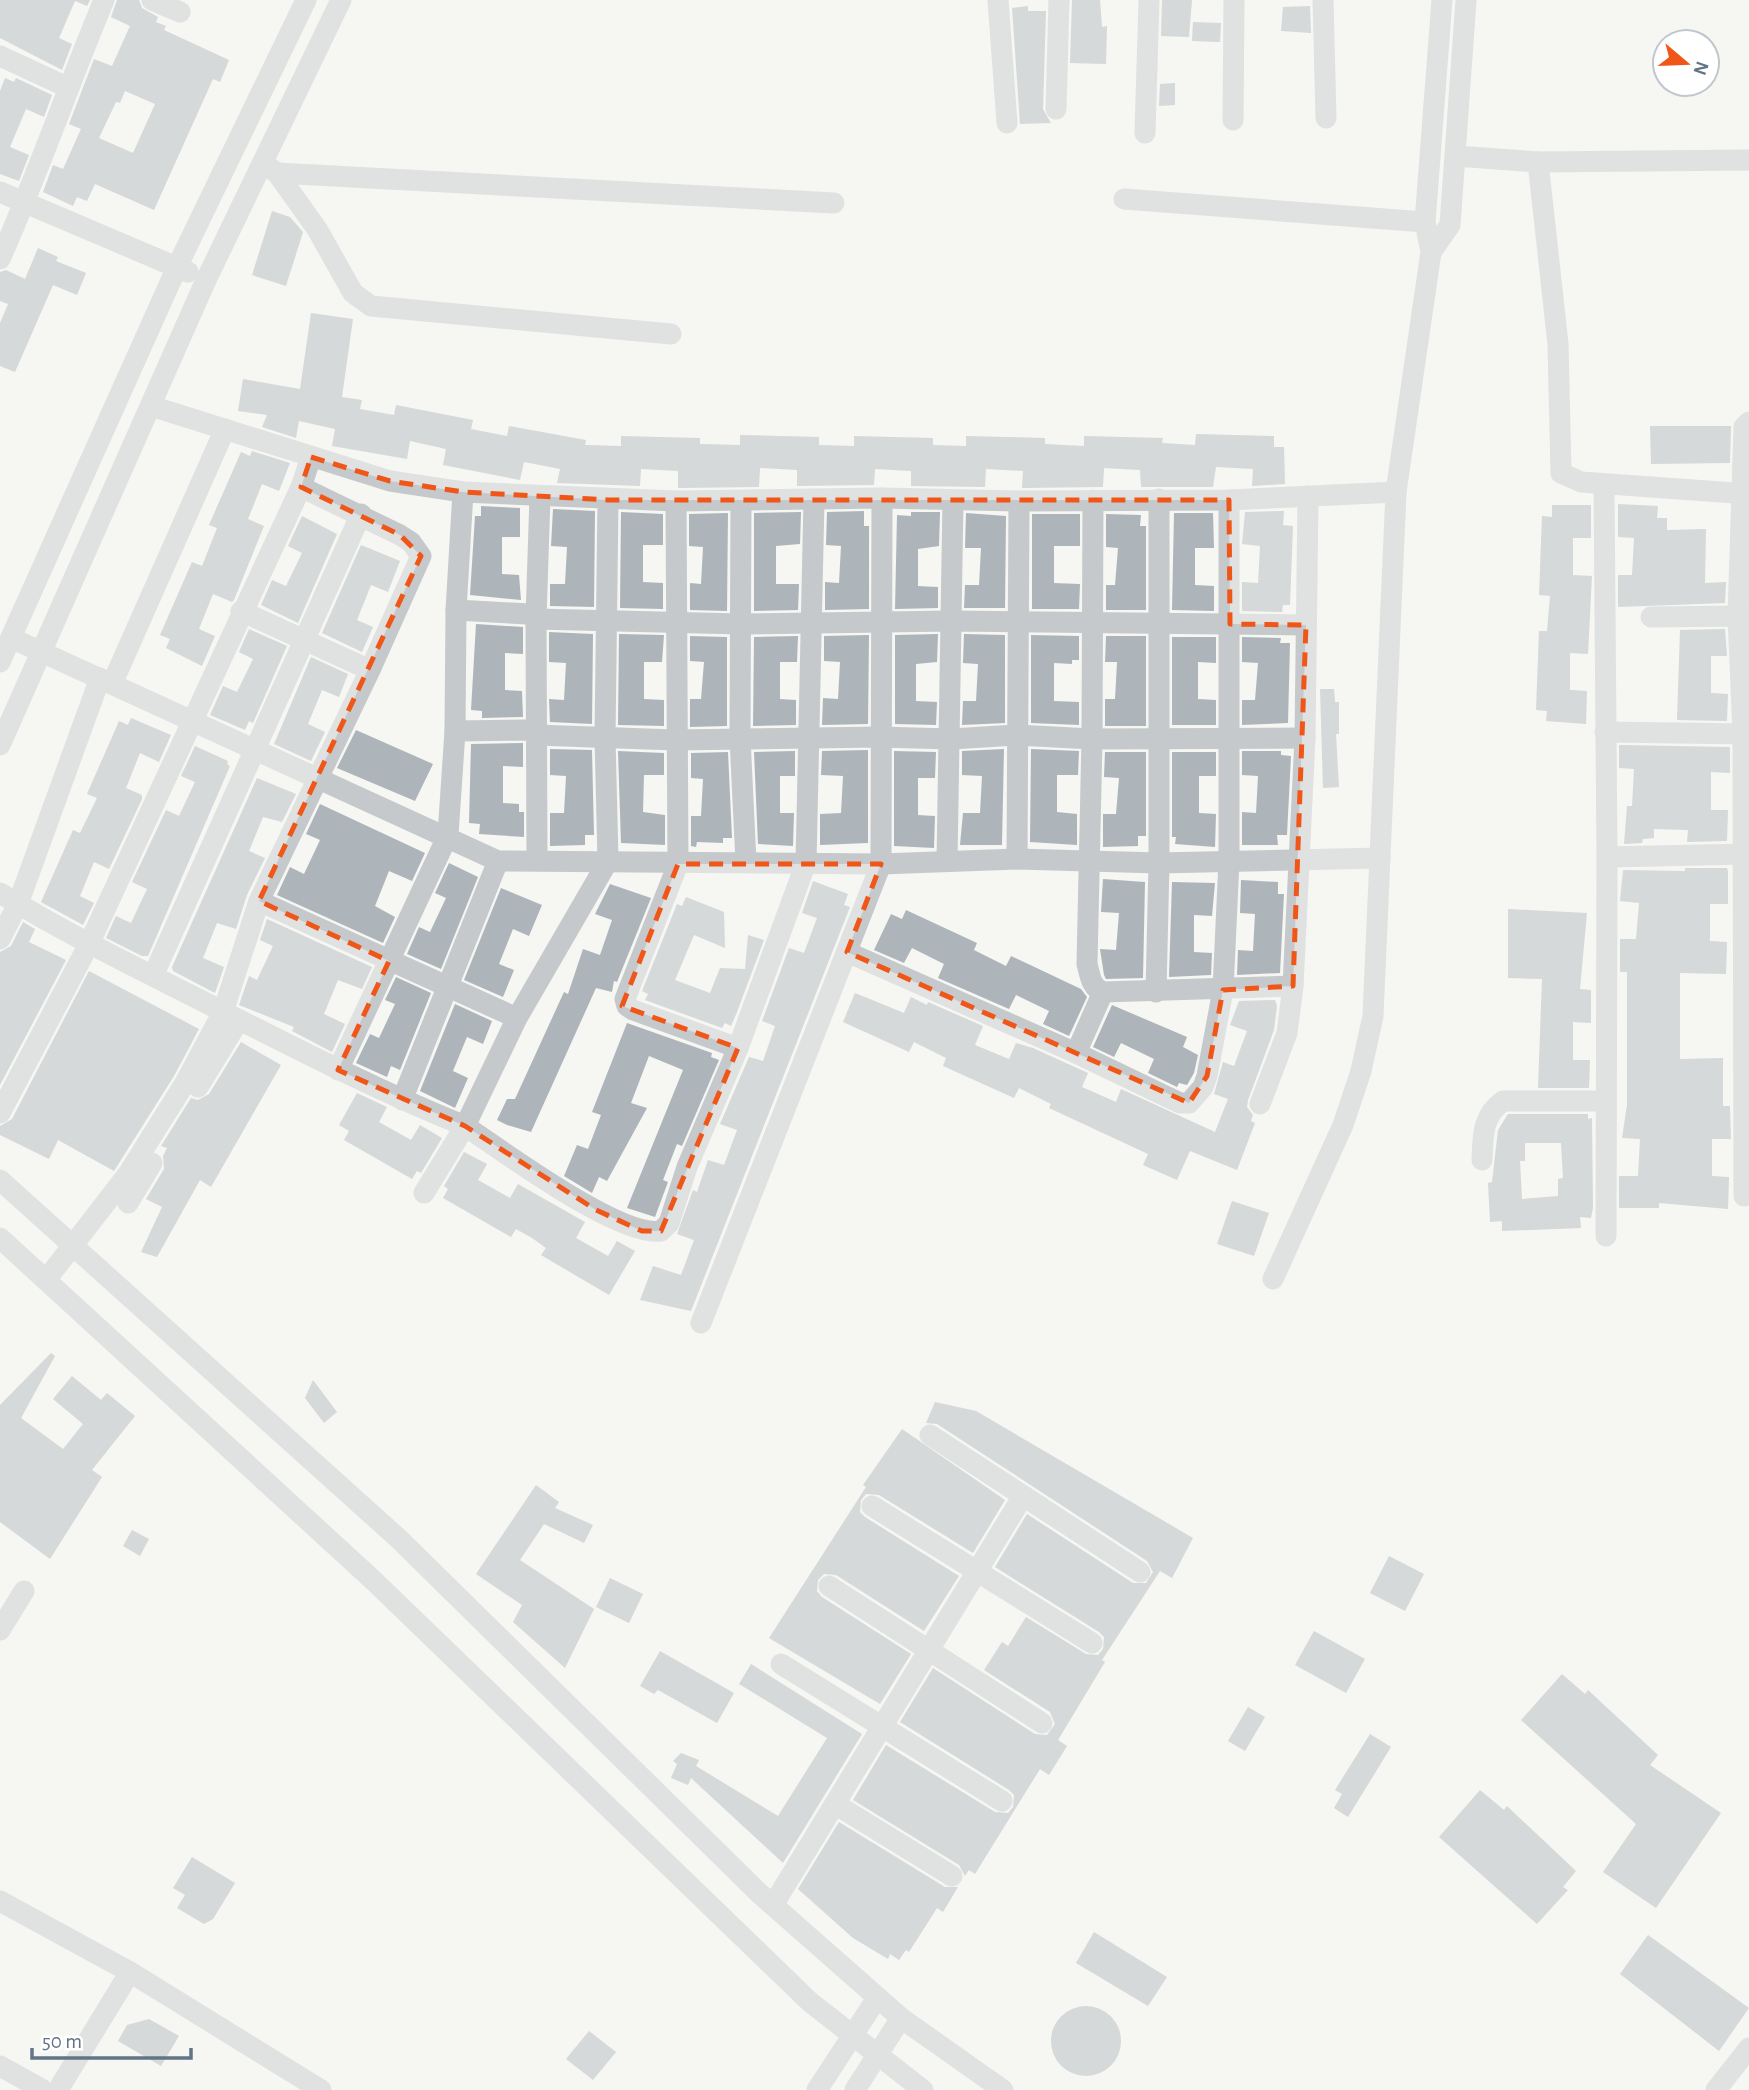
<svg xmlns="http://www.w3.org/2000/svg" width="1749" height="2090" font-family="'Alegreya Sans',sans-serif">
  <rect width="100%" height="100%" fill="#f6f6f2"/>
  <g fill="#adb5bb" fill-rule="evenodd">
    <polygon points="0,0 90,0 87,6 75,1 59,38 72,44 62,70 0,38"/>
    <path d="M117 0H139L142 8 158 17 156 22 166 26 164 30 229 60 220 82 213 79 154 210 95 184 87 201 77 197 73 206 43 192 53 165 63 169 81 129 69 124 94 59 112 66 130 26 111 17ZM125 91 155 104 133 153 99 138 116 102 120 103Z"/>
    <polygon points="1072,0 1100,0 1102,27 1107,26 1106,64 1070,63"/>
    <polygon points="1162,0 1192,0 1189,37 1161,36"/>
    <polygon points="1028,6 1028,11 1046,11 1043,109 1051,123 1020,124 1012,8"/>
    <polygon points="1310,6 1311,33 1281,31 1283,7"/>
    <polygon points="1193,22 1221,23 1220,42 1192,41"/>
    <polygon points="5,78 14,82 16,78 52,95 44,117 26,109 10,147 29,155 19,181 0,174 0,91"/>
    <polygon points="1175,83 1175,105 1159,106 1160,84"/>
    <polygon points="272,211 290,217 303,232 286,286 252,275"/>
    <polygon points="38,248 58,257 56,261 86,273 77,295 53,285 15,372 0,366 0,323 8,304 0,301 0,272 6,270 25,279"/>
    <polygon points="311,313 353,319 342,397 362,400 360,409 394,415 396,405 432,412 473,420 471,429 507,436 509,426 586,440 585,445 621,446 621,436 700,438 700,444 740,445 740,435 819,437 819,445 854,446 854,436 933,438 933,445 966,446 966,436 1045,438 1045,444 1084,446 1084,436 1163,438 1162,443 1195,445 1196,434 1274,436 1274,447 1284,447 1285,484 1252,486 1253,469 1216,467 1213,487 1141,487 1140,470 1104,468 1103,487 1022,488 1023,471 986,469 985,487 911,486 911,471 875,469 874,485 797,486 797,470 760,468 759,487 678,488 678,471 641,469 640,486 557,483 560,469 524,462 520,480 443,465 446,449 410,441 407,459 332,446 335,429 299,421 296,438 262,427 267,415 238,411 243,379 300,389"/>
    <polygon points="1650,426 1731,426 1730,463 1651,464"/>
    <polygon points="252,451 290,463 279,491 262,484 248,519 264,526 234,600 232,602 213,594 199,629 215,636 202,666 166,648 170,639 160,635 192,562 202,566 217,528 209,525 241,452 250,456"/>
    <polygon points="1618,504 1658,506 1657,518 1667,518 1667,530 1706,529 1705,583 1726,582 1725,603 1618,607 1618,575 1632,575 1634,538 1618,537"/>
    <polygon points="1552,505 1591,505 1591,538 1573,538 1573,575 1592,576 1588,654 1570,653 1570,690 1587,691 1586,724 1546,721 1547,711 1536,710 1539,631 1547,631 1550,596 1539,595 1542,516 1552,517"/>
    <polygon points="481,506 520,508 520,537 502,537 502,574 519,575 521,600 470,595 475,516 481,516"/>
    <polygon points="553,509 595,511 594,607 550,606 550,584 565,584 567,547 551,546"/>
    <polygon points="864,511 864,526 869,526 869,609 825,610 825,582 839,583 841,546 826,545 827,512"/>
    <polygon points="1284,511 1283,525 1293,526 1290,605 1283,605 1282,612 1242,611 1242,582 1258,583 1260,546 1242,544 1245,512"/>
    <polygon points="621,512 663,514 663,545 643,545 643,582 663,583 663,609 620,608"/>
    <polygon points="801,512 800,544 776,546 776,584 799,584 798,610 754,611 754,513"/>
    <polygon points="911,512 940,512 939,546 918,549 918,586 938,587 938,608 895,609 897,515 911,516"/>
    <polygon points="728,513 727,611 690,610 690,583 701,584 703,547 689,546 689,514"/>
    <polygon points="966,513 1006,516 1005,608 964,608 965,585 979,585 981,548 965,548"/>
    <polygon points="1174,513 1213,513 1214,548 1195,548 1195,585 1214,586 1214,611 1172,610"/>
    <polygon points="1032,514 1080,514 1080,546 1054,546 1054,583 1080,584 1079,609 1032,609"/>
    <polygon points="1106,514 1141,515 1140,526 1146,526 1146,610 1106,610 1106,585 1115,585 1118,548 1106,547"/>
    <polygon points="302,516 337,534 298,623 261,605 272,580 286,586 302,553 288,546"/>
    <polygon points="361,545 400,561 388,592 371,585 357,620 373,627 362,652 322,633"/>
    <polygon points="476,624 523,627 523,654 505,653 505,690 522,691 523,717 482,718 482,711 471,710"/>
    <polygon points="249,629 287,646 253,723 249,721 245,730 210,715 223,686 237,692 253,659 239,652"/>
    <polygon points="1725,629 1727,656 1711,656 1711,693 1728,694 1727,721 1677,720 1680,630"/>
    <polygon points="549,632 593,634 592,724 550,722 549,699 564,700 566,663 549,662"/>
    <polygon points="619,634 664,635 662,662 644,662 644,699 664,700 664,726 618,725"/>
    <polygon points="938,634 937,662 916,664 916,701 937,702 936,725 895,724 895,635"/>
    <polygon points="964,634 1005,635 1005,723 962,725 963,701 976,701 978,664 963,663"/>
    <polygon points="869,635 868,724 822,725 823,698 838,699 840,662 824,661 824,636"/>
    <polygon points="1031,635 1079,636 1079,660 1072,660 1072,664 1054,663 1054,701 1079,702 1079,725 1031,723"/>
    <polygon points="690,636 727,637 727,726 690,727 690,699 701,699 704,662 690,661"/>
    <polygon points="798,636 797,662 780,662 780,699 796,700 796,725 753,726 754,637"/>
    <polygon points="1106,636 1146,636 1146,726 1105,726 1105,699 1115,699 1117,662 1105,662"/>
    <polygon points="1172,637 1216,637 1216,663 1198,662 1198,699 1216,700 1216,725 1172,725"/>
    <polygon points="1242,637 1281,638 1280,643 1290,643 1288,723 1242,725 1242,700 1255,700 1258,663 1242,662"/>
    <polygon points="311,657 348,674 339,697 322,690 308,724 325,732 311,761 274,744"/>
    <polygon points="1320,689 1334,689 1335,702 1339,702 1339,734 1336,734 1339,787 1323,788"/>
    <polygon points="131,718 171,735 159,762 140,753 126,788 142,795 142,799 109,869 94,862 80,896 94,903 83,925 41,902 73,830 80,833 97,798 87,794 119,721 128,725"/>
    <polygon points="356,730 433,764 415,801 337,768"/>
    <polygon points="523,743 523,767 503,766 503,803 519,804 519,812 524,812 524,837 479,834 480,824 469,823 471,744"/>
    <polygon points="1619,745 1730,747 1730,773 1711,772 1711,810 1728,810 1727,841 1687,842 1688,830 1654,829 1654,838 1643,839 1642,843 1624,844 1627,806 1632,806 1634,769 1619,768"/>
    <polygon points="195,746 228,761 227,764 230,766 148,956 142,956 106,938 116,916 131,923 147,889 132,882 166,810 179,816 195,782 181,776"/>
    <polygon points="550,749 592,750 594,835 585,835 585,845 550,846 550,813 564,813 566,776 550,775"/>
    <polygon points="1004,749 1002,845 960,845 963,813 980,813 982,776 962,775 962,751"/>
    <polygon points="1031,749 1079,751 1078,775 1057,775 1057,812 1077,814 1077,845 1030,842"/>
    <polygon points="868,750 868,843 820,845 820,814 841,813 843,776 821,775 822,751"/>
    <polygon points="618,751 664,753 664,775 644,775 643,812 665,815 665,845 621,843"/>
    <polygon points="795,751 795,776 780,776 780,813 794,813 793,846 758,844 754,752"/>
    <polygon points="894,751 936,752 935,778 918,778 918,815 935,816 934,848 894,846"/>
    <polygon points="1242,751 1281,751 1281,755 1291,756 1287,835 1277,835 1278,845 1242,845 1242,812 1256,813 1258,776 1242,775"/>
    <polygon points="728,752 732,838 723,838 723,843 697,842 696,847 691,846 691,816 701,816 703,779 691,778 691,753"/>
    <polygon points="1105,752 1146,752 1146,836 1138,836 1138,846 1103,847 1103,814 1116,814 1119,778 1104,777"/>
    <polygon points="1172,752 1216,752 1216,776 1199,776 1199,813 1216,814 1215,847 1175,844 1176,837 1172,837"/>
    <polygon points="257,778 296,794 282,822 263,817 249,851 265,858 247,895 236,929 217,923 203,958 224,967 215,993 173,971 172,967"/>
    <polygon points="320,804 425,853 412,881 389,871 375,906 395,917 383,943 277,895 290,867 304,874 320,840 306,834"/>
    <polygon points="449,863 478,877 441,969 407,954 419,927 430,932 446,898 435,893"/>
    <polygon points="1685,868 1727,868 1728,871 1728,904 1710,904 1710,941 1727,942 1726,974 1680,973 1680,1059 1723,1058 1723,1106 1730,1106 1731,1139 1712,1139 1712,1176 1729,1177 1728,1209 1659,1203 1659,1208 1619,1208 1619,1176 1638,1176 1640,1139 1622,1138 1627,1105 1627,972 1620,972 1620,939 1636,939 1639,903 1620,901 1623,870 1685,871"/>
    <polygon points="1103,879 1145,882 1143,978 1106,979 1104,975 1100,949 1116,950 1119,913 1101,912"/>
    <polygon points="1241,880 1278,882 1278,894 1284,894 1280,973 1237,975 1238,950 1253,951 1255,914 1240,913"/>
    <polygon points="813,881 848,894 844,905 850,907 691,1311 640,1300 653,1266 681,1275 694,1240 677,1234 693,1190 697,1192 708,1160 724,1165 737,1130 720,1124 749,1057 763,1061 775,1026 762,1021 789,948 804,953 817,918 802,913"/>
    <polygon points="1172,882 1215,883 1212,916 1194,915 1194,952 1212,953 1211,975 1169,977"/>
    <polygon points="610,884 651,898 617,982 614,981 612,992 596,988 531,1132 507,1125 497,1120 507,1099 515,1099 564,992 568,994 583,949 600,955 612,920 595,914"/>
    <polygon points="501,888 542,905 529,936 513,929 499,964 514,970 503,997 464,980"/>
    <polygon points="686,897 724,912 725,948 694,935 675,980 710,993 720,968 745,969 748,935 764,940 737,1012 731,1026 725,1023 722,1028 645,1000 648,994 642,991 677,904 682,906"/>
    <polygon points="1508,909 1587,913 1580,989 1591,990 1591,1023 1573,1022 1573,1060 1590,1060 1589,1088 1538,1088 1542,979 1508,978"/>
    <polygon points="906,910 977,943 974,950 1006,966 1011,956 1081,989 1087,997 1069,1036 1043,1024 1049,1011 1016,995 1009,1009 938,978 944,964 912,948 904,963 874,950 891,914 902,919"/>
    <polygon points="267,919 372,967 362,989 338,980 324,1014 345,1024 332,1052 292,1031 294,1027 239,1005 249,976 257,980 273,946 260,940"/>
    <polygon points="23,922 35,929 29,942 66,960 0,1085 0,952 11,946"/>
    <polygon points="89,971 199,1029 174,1076 114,1171 58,1140 49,1159 0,1135 0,1126 12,1119"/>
    <polygon points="396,977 431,993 400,1070 391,1066 387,1077 356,1063 370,1034 379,1038 395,1004 385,1000"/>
    <polygon points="855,993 904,1013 911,997 927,1005 928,1002 983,1026 975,1045 1009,1059 1016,1043 1033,1048 1088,1073 1082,1087 1116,1102 1121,1089 1215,1132 1228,1099 1214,1094 1223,1062 1234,1066 1247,1031 1230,1025 1239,1001 1275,1000 1277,1006 1274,1030 1248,1100 1247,1107 1253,1115 1251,1121 1255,1123 1237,1170 1190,1151 1177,1180 1143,1165 1148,1154 1049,1108 1051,1104 1019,1088 1014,1098 943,1066 946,1058 914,1042 909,1052 843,1022"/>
    <polygon points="455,1004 492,1021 483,1044 467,1037 453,1071 468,1078 455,1108 420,1091"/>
    <polygon points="1112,1005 1187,1037 1183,1047 1198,1055 1194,1073 1187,1085 1179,1083 1177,1087 1148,1073 1154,1059 1121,1043 1114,1057 1093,1047"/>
    <polygon points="627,1023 712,1053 711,1057 719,1060 682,1146 677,1144 663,1180 668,1182 655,1217 627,1208 683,1070 649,1056 631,1103 647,1108 607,1181 599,1177 592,1193 564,1176 577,1145 588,1149 601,1115 592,1112"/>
    <polygon points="241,1042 281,1065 211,1187 200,1180 157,1257 141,1252 162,1207 146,1199 164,1169 163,1156 167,1148 161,1146 191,1098 198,1100 209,1094"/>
    <polygon points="357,1093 387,1107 379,1122 411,1140 420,1125 442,1138 421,1173 417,1171 412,1179 344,1140 349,1131 339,1125"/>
    <path d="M1508 1114H1588V1119L1592 1118 1593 1208 1591 1218 1580 1217 1581 1228 1502 1231V1221L1490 1222 1488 1183 1492 1182 1498 1130ZM1525 1143H1561L1563 1178 1558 1179V1196L1522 1199 1520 1161H1525Z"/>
    <polygon points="464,1152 487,1164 478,1180 510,1198 518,1184 585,1222 576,1238 608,1256 617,1241 635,1251 609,1295 541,1255 546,1248 532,1238 516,1229 511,1237 443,1198 448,1189 444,1186"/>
    <polygon points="1232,1201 1269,1213 1254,1256 1217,1244"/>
    <polygon points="51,1353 55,1356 21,1418 63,1449 83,1424 53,1399 72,1376 101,1400 107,1393 135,1416 92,1470 102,1477 50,1559 0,1522 0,1405"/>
    <polygon points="313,1380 337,1412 324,1423 305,1398"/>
    <polygon points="935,1402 976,1411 1193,1538 1172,1578 1160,1571 1102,1660 1105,1662 1058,1740 1067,1746 1049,1775 1040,1769 975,1874 969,1870 965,1876 959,1865 853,1800 886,1745 995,1812 1008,1813 1013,1807 1014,1795 1009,1790 900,1722 933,1668 1035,1734 1047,1735 1055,1724 1050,1712 984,1670 1002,1642 1008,1646 1026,1617 1086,1654 1098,1655 1103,1649 1104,1637 1099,1632 995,1567 1027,1514 1133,1583 1146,1583 1153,1572 1147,1561 937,1424 926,1423"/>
    <polygon points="902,1429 1005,1500 973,1553 879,1495 866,1494 861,1500 860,1512 865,1517 959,1576 924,1631 836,1575 824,1574 818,1580 817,1591 822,1597 911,1654 880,1704 769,1638 866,1487 863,1485"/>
    <polygon points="536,1485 559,1502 555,1508 593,1525 584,1543 544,1524 520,1560 594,1609 565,1668 513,1622 522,1605 476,1574"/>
    <polygon points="132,1530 149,1539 140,1556 123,1546"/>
    <polygon points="1389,1556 1424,1574 1405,1611 1370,1593"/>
    <polygon points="610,1578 643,1594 629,1623 596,1607"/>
    <polygon points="1314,1631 1365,1659 1346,1693 1295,1665"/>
    <polygon points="660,1651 734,1693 717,1723 658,1690 654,1694 640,1686"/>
    <polygon points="751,1664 862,1734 783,1863 691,1778 688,1785 671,1778 677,1764 673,1761 681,1753 699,1760 696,1766 778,1816 827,1738 739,1684"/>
    <polygon points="1562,1674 1585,1694 1588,1690 1658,1755 1650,1765 1721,1813 1656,1908 1603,1872 1636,1824 1521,1720"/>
    <polygon points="1248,1707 1265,1717 1245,1751 1228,1741"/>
    <polygon points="1370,1734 1391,1747 1348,1817 1334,1808 1342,1794 1335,1790"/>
    <polygon points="1480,1790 1504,1810 1507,1806 1576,1871 1563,1887 1568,1890 1537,1924 1439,1837"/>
    <polygon points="839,1822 945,1887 958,1887 943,1912 937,1908 909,1952 906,1950 899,1960 890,1954 888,1959 853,1938 798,1889"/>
    <polygon points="192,1857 235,1883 213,1919 204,1924 177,1908 185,1895 173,1888"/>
    <polygon points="1094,1932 1167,1977 1148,2006 1076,1963"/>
    <polygon points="1648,1935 1749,2008 1719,2051 1620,1974"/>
    <circle cx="1086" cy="2041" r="35"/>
    <polygon points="149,2019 179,2036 161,2066 118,2041 127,2025"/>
    <polygon points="589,2031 616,2052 593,2080 566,2059"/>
  </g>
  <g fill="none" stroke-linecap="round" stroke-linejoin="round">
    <g stroke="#c5c9cc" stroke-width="21">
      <polyline points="152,0 180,12"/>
      <polyline points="998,0 1007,123"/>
      <polyline points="1323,0 1326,118"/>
      <polyline points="0,56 67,87"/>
      <polyline points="1056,109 1059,0"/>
      <polyline points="1233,120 1234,0"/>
      <polyline points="1145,133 1149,0"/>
      <polyline points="1456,156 1538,162 1749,160"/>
      <polyline points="1538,162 1558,344 1561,473 1581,482 1749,494"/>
      <polyline points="270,168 277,173 317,229 353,293 371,306 671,334"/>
      <polyline points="277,173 834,203"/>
      <polyline points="0,192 188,272"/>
      <polyline points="1124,199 1425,222"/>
      <polyline points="1431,252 1450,225 1466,0"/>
      <path d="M0 259C38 174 68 86 104 0"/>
      <polyline points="151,406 390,481 463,492 676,501 882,498 1019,501 1229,500 1396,492"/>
      <polyline points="1604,484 1607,857 1606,1236"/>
      <path d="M1093 500 1092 739 1087 964C1090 975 1091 988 1103 992L1293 986 1287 1033 1260 1104"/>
      <polyline points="676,501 678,864 625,999 627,1006 633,1010 738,1048"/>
      <polyline points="741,501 740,738 746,862"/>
      <polyline points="456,610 528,614 536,619 740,624 953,621 1306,625"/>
      <polyline points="241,611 370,670"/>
      <polyline points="1651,617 1749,616"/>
      <polyline points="11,638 498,861 881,864 1017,859 1159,863 1380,858"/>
      <polyline points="0,662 177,267 306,0"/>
      <polyline points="112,684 225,429"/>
      <polyline points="455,731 528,730 536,735 675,740 879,737 951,739 1016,735 1092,739 1305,738"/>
      <polyline points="1605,732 1749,734"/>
      <polyline points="0,745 206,280 341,0"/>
      <polyline points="1607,857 1749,854"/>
      <polyline points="1017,859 1019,501"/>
      <polyline points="537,860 536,619 540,496"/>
      <polyline points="947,861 953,500"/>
      <path d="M0 893C71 937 146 972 220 1010 301 1051 381 1092 465 1126L517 1018 608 861 605 738 608 500"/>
      <polyline points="259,901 517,1018"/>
      <polyline points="0,939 18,904 100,678"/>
      <polyline points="847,952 1076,1053 1180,1103 1189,1103 1203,1087 1207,1076 1223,990 1229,861 1229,500"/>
      <polyline points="153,976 361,514"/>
      <polyline points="1293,986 1305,738 1308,496"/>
      <polyline points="1156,992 1159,863 1159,499"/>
      <polyline points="1076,1053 1103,992"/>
      <polyline points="338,1070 448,835 455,731 456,610 463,492"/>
      <polyline points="198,1087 239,1020"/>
      <polyline points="402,1100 498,861"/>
      <polyline points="0,1113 89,944 301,487 311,457"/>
      <path d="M1482 1160C1483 1136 1482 1116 1503 1101H1606"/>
      <polyline points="0,1180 399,1539 759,1893 901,2018 1003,2090"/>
      <path d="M424 1193 465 1126C503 1151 620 1238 661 1231L669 1223 687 1167 738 1048 806 863 814 500"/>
      <polyline points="1744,1196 1743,734 1738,616 1744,427 1749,422"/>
      <polyline points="128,1203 152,1163"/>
      <polyline points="0,1238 374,1581 810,2002 923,2090"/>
      <polyline points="1273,1279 1343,1125 1361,1071 1373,1016 1396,492 1431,252 1425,222 1442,0"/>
      <polyline points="46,1280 128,1174 185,1083 223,1012 259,901 370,670 421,556 411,542 400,535 301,487"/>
      <polyline points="701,1323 881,864 882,498"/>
      <polyline points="930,1435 1140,1572"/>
      <polyline points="872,1506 1092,1643"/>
      <polyline points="829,1586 1042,1723"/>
      <polyline points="0,1630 24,1591"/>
      <polyline points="781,1664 1002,1801"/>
      <polyline points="835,1804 952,1876"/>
      <polyline points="0,1901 130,1972 321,2090"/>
      <polyline points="773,1905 1023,1496"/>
      <polyline points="0,2066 43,2090"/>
      <polyline points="58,2090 130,1972"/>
      <polyline points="817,2090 877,1998"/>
      <polyline points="855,2090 901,2018"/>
      <polyline points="1716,2090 1749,2048"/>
    </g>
  </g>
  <path d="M0 0H1749V2090H0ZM311 457 390 481 463 492 608 500H1229L1230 624 1306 625 1293 986 1223 990 1207 1076 1189 1103 847 952 881 864H678L622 1006 738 1048 661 1231H642L596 1210 465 1126 338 1070 389 961 259 901 421 556 400 535 301 487Z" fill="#f6f6f2" fill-opacity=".55" fill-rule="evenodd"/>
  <path fill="none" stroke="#f05618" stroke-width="5" stroke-dasharray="14 9" stroke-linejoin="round" d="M311 457 390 481 463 492 608 500H1229L1230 624 1306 625 1293 986 1223 990 1207 1076 1189 1103 847 952 881 864H678L622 1006 738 1048 661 1231H642L596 1210 465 1126 338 1070 389 961 259 901 421 556 400 535 301 487Z"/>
  <g transform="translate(1686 63) rotate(109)"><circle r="33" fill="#ffffff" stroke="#c1c7cf" stroke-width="2"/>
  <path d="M0-5L12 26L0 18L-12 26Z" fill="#f05618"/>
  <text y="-10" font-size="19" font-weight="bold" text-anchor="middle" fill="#637486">N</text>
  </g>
  <path d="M32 2048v10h159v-10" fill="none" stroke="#637486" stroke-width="3.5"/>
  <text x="42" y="2048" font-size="21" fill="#637486" stroke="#ffffff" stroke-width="5" paint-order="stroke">50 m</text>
</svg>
